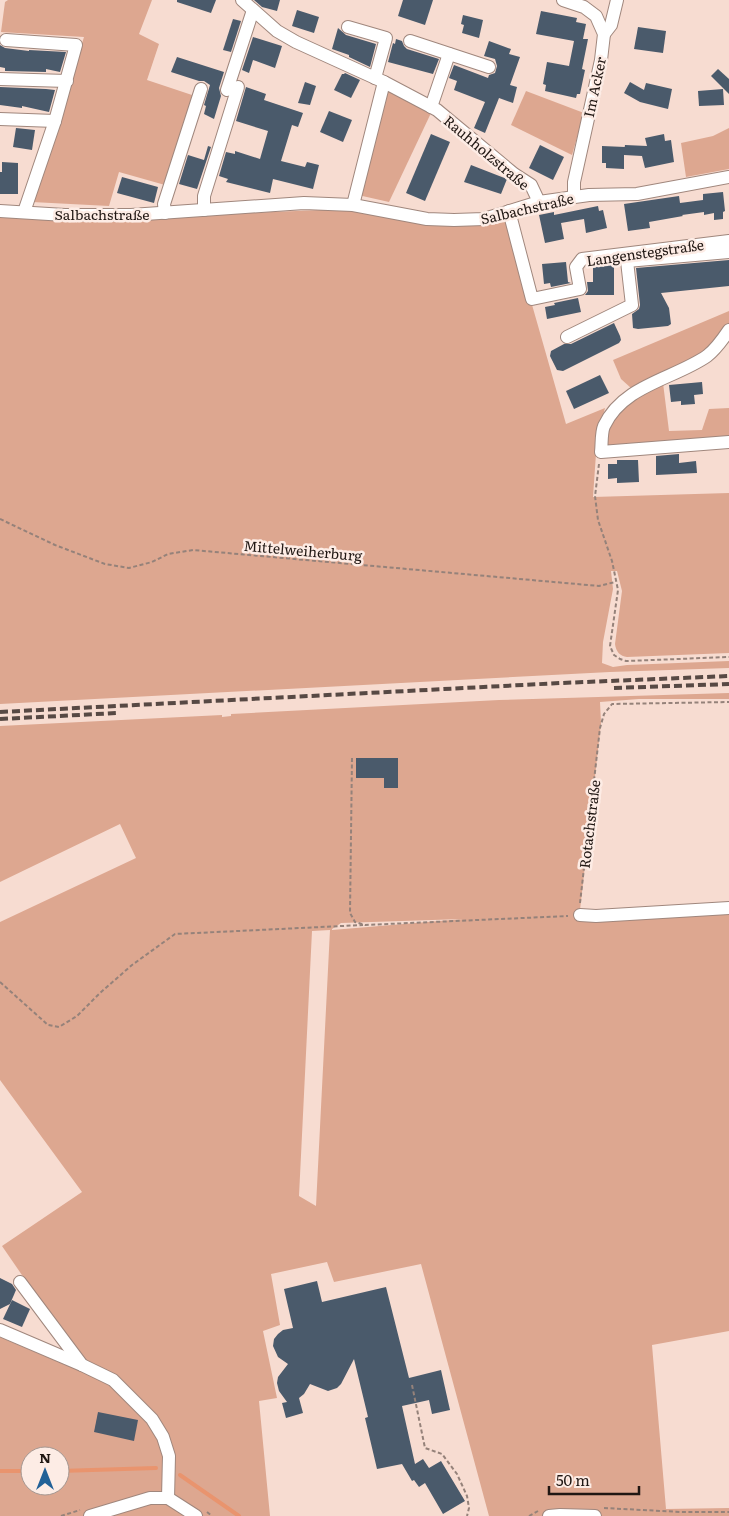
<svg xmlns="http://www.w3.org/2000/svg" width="729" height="1516" font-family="Literata,serif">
  <rect width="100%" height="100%" fill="#f7dcd1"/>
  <g fill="#dda790" fill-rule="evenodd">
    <polygon points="8,0 152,0 139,34 159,44 147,80 195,96 165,185 119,172 109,206 32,202 84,37 1,32 5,2"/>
    <polygon points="385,89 431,113 389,202 358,195"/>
    <polygon points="526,91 584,113 572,155 511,125"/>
    <polygon points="729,128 729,169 686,177 681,143 713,136"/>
    <path d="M344 209 507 217 566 424 605 408 597 439 593 497 729 493V653L627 657C620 656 616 652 615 644L622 591 617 571H611L613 589 603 642 602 663 613 667 627 665 729 661V668L610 672 0 704V215H204Z"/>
    <polygon points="729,311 729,324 713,347 684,364 631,388 621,379 613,360"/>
    <path d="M663 383 669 431 702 430 709 409 729 408V438L608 446C597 415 642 394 663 383Z"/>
    <path d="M729 693V699H639L600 702 601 723 580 910 602 912 729 903V1331L652 1345 666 1509 729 1508V1516H489L421 1264 334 1282 327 1262 271 1274 280 1325 263 1331 277 1398 259 1401 270 1516H0V1337L68 1366 79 1358 2 1246 82 1192 0 1080V922L136 858 120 824 0 882V726L222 715V717L231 716V714L499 700ZM463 919 332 930V929L341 923ZM330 930 316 1206 299 1196 312 931ZM30 1456H60V1486H30Z"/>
  </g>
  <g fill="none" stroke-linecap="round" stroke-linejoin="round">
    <g stroke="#e9946e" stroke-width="4">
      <polyline points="0,1471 30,1471"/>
      <polyline points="60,1471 156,1468"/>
      <polyline points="180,1475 239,1516"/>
    </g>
  </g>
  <g fill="#4a5a6b">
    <polygon points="177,0 216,0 211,13 177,2"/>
    <polygon points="254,0 280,0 277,11 262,7"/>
    <polygon points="403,0 433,0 425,25 398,16"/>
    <polygon points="297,10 319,17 314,33 292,26"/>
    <polygon points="541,11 577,18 576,22 586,24 583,39 588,39 582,69 585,70 580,94 577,94 576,98 545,91 546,85 543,84 547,62 569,66 574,41 536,34"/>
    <polygon points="463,15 483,20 479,38 462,33 464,25 461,24"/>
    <polygon points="233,19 241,21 231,52 223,50"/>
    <polygon points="638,27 666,31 663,53 634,49"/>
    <polygon points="338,28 346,35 376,44 370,67 349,57 349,55 332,49"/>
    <polygon points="253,37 282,46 275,68 253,60 249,73 242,70"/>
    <polygon points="396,39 402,41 404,46 407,49 439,59 433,74 388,62 393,43 395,44"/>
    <polygon points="489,41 511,49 509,54 520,57 510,85 517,87 513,103 499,98 485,133 474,128 485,102 454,90 457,81 449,78 454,65 488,78 489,75 495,73 497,66 495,59 484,56"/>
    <polygon points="0,45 5,48 29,51 29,50 66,52 60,72 46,69 46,72 5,71 5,68 0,67"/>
    <polygon points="177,57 224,72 219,88 221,96 214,119 204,114 206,106 204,105 210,85 204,81 199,81 171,72"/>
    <polygon points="718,69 729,79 729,94 711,76"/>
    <polygon points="345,73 360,80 351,98 334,90 342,74 344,74"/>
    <polygon points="305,82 316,86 310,105 298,103"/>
    <polygon points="630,82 644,90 646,83 672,89 668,109 640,102 624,93"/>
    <polygon points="0,87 46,89 55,90 49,112 22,106 22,108 0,105"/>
    <polygon points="246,87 266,94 264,100 303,113 298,127 292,125 281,161 305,167 307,162 319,165 313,189 273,179 270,193 226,182 228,179 219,176 226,152 235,154 235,151 260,159 268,131 236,121"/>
    <polygon points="723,89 724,105 699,106 698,91"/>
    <polygon points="329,111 352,120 343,142 320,132"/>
    <polygon points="16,128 35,130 32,150 13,147"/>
    <polygon points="431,134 450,142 425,201 406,193"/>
    <polygon points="664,134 665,141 671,140 674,162 645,168 642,156 624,155 624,169 606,168 606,163 602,163 602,146 625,147 624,151 625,145 647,146 645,138"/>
    <polygon points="540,145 564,157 553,180 529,168"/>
    <polygon points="208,146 211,147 197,189 179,184 188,155 204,160"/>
    <polygon points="2,162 18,163 18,194 0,194 0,172 2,172"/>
    <polygon points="471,165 507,179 501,194 464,182"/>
    <polygon points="122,177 158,187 154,203 117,193"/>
    <polygon points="723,192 725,211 723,212 723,219 714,220 714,213 704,215 704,212 682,215 683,216 649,222 650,228 628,231 624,204 679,196 680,203 703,200 703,194"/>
    <polygon points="598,206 599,211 603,210 607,228 586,233 584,219 561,223 564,239 545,243 539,215 554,212 554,215"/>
    <polygon points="729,260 729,286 661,293 669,308 671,324 668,326 638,329 633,328 632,314 639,309 640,305 636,268"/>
    <polygon points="566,262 568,282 571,283 551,287 550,283 544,284 542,264"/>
    <polygon points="614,263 614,295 585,295 588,291 587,282 593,282 593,266"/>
    <polygon points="578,298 581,312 547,319 545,307 555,305 554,303"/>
    <polygon points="614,323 620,336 621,340 619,343 563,371 557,370 550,356 551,351 564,344 571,344"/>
    <polygon points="600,375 609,393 574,409 566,391"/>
    <polygon points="702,382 703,394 694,395 695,404 681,405 681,401 671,402 669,385"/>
    <polygon points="679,454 679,463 696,461 697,473 656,475 656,456"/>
    <polygon points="617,460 638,460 639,482 617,483 617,478 608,479 608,464 617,464"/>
    <polygon points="356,758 398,758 398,788 384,788 384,778 356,778"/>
    <polygon points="0,1278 12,1284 16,1290 10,1304 0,1309"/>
    <polygon points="317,1281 322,1302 386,1287 409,1378 441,1370 450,1410 432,1414 429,1400 402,1406 415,1464 423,1459 429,1468 441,1461 465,1501 443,1514 425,1483 419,1487 414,1480 412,1481 402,1464 377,1469 365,1418 368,1417 354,1359 341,1384 337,1388 328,1391 310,1384 304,1394 299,1398 303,1413 286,1418 282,1403 287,1402 279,1391 277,1383 278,1377 288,1364 278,1357 273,1346 274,1339 278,1334 283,1330 293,1328 284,1289"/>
    <polygon points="12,1300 30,1309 22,1327 3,1319"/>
    <polygon points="98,1412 138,1420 134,1441 94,1432"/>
  </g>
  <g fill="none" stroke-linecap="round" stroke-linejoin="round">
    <g stroke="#a0877d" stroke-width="14">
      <g id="minor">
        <polyline points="242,0 277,31 296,42 384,82 437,110 514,174 531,185 539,202"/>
        <polyline points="563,0 584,7 596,16 604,34 601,60 574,182 574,196"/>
        <polyline points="348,27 386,38 375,78"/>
        <polyline points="604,34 611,25 617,0"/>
        <polyline points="6,40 76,45 55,121 24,212"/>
        <polyline points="410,41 489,67"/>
        <polyline points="0,79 67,81"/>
        <polyline points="227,90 253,10"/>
        <polyline points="431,107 449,54"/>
        <polyline points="0,119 55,121"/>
        <polyline points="353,205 384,82"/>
        <polyline points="204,210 204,196 238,87"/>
        <polyline points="0,211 65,215 131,215 304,203 353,205 427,219 454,220 484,219 539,202 589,195 637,194 729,177"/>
        <polyline points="509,211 532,299 580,289 576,267 582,259 729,241"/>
        <polyline points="165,213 164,204 201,89"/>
        <path d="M729 330C723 339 716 349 707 356 674 379 623 385 604 426 601 433 602 444 601 452L729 442"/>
        <polyline points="567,337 632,305 627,261 729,252"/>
        <polyline points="580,915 596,916 729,908"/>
        <polyline points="20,1282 82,1365 113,1380 152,1419 163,1437 169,1456 168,1498"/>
        <polyline points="0,1330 82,1365"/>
        <polyline points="90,1516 150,1498 168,1498 196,1516"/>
        <polyline points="549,1516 560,1515 595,1516"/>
      </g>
    </g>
    <g stroke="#95827a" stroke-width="2" stroke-dasharray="4 2.5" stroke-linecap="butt">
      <polyline points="599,464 595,496 598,520 612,561 618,590 610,646 614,655 620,659 626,661 729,657"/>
      <polyline points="0,519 55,545 105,564 129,568 152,562 168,554 193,550 599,586 615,582"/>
      <polyline points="352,758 350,913 355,922 365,925 568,916"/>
      <polyline points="580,903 600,728 604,714 612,704 729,702"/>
      <polyline points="0,982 48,1025 59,1027 77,1016 100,993 132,965 175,934 363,925"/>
      <polyline points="412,1385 425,1448 442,1454 457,1474 467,1496 469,1508 467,1516"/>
      <polyline points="604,1508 681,1512 729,1512"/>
      <polyline points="207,1512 212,1516"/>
      <polyline points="61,1516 80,1510"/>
      <polyline points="529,1516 538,1511"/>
    </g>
    <use href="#minor" stroke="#fff" stroke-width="12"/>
    <g stroke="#574944" stroke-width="4" stroke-dasharray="8 4" stroke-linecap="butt">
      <polyline points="614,688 729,684"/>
      <polyline points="0,712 561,683 729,676"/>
      <polyline points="0,719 117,713"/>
    </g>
  </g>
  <g text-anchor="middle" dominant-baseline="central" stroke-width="5" stroke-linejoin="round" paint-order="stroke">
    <g font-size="14" fill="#201713" stroke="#fdece5">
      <text transform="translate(594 87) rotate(-78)">Im Acker</text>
      <text transform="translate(487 152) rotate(40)">Rauhholzstraße</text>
      <text transform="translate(527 208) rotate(-13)">Salbachstraße</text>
      <text x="102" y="214">Salbachstraße</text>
      <text transform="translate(645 252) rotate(-8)">Langenstegstraße</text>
      <text transform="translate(303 550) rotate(5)">Mittelweiherburg</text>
      <text transform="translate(589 824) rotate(-83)">Rotachstraße</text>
    </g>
  </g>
  <g transform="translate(45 1471)"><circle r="24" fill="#fdece5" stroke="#a59791"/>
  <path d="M0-4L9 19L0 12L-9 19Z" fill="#226197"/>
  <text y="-8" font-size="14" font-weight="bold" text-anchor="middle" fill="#201713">N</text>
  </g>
  <path d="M549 1486v8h90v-8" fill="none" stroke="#201713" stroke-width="2.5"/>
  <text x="556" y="1486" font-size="15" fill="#201713" stroke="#fdece5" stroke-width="4" paint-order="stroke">50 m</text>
</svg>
